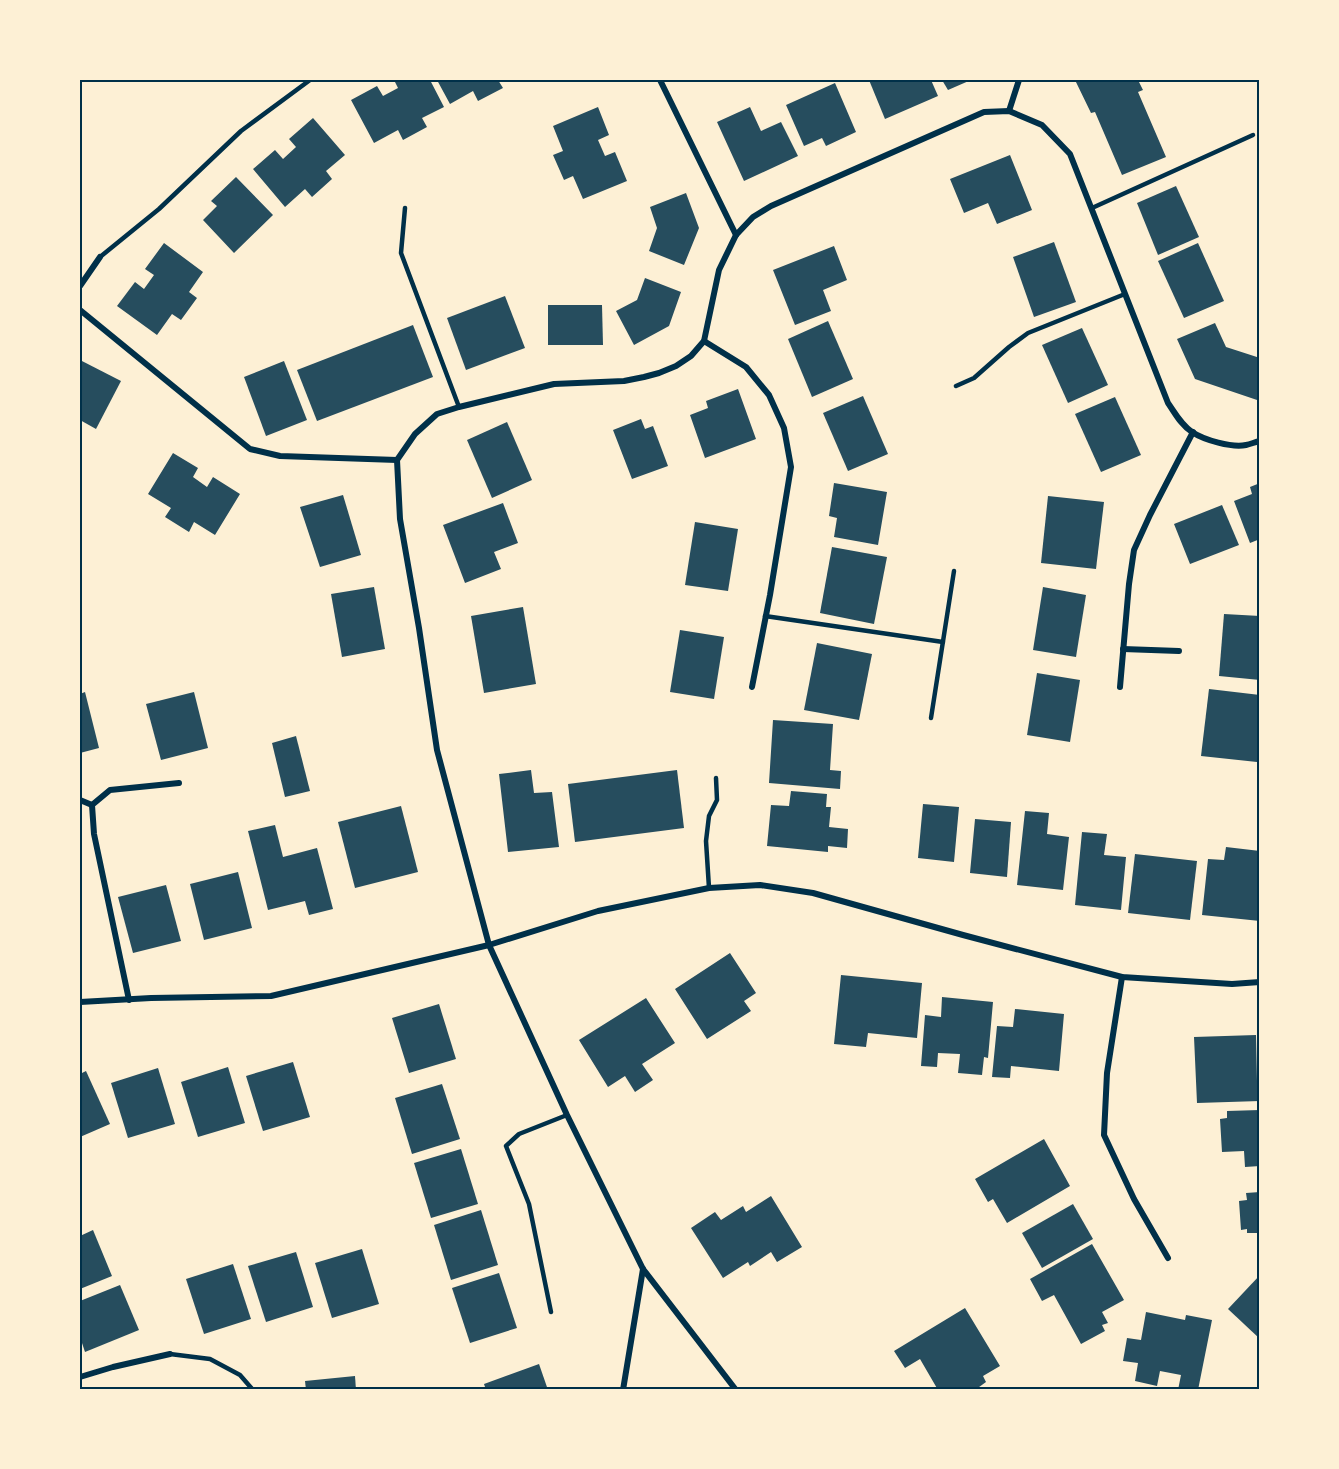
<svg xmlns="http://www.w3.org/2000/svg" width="1339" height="1469" font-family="'IBM Plex Sans',sans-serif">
  <rect width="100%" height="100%" fill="#fdf0d5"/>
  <g fill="#264d5e">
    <polygon points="394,80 430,80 444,107 422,118 427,127 403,140 398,130 374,143 351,100 377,86 383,96 398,88"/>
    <polygon points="437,80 498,80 503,88 478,101 473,91 450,104"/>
    <polygon points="869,80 931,80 938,96 885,119"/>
    <polygon points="942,80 971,80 948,90"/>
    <polygon points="1075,80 1138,80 1143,90 1138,92 1166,157 1122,175 1095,112 1091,113"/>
    <polygon points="835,83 856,132 826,146 822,138 804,146 786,105"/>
    <polygon points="598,107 609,135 598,140 605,156 615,152 627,181 583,199 573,176 564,180 553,155 563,151 553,126"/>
    <polygon points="750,107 761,131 781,122 798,156 744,181 717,122"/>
    <polygon points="313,118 345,155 326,171 332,179 312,197 305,189 285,207 253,169 275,150 283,159 296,147 289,139"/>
    <polygon points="1010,155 1032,210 997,224 988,203 964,213 950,179"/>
    <polygon points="236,177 273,215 234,253 203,220 217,206 211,201"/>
    <polygon points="1176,186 1199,237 1158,255 1137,203"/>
    <polygon points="686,193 699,228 684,265 649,251 657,228 650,207"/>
    <polygon points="1054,242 1076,302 1034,317 1013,257"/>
    <polygon points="164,243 203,272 189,292 197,298 181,320 172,314 157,335 117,306 135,282 144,289 154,275 145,269"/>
    <polygon points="1198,243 1224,301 1184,318 1158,261"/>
    <polygon points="834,246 847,280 823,290 831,311 795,325 773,270"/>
    <polygon points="645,278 681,292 669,326 634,345 616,311 637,300"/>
    <polygon points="505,296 525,348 466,370 447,318"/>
    <polygon points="548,305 602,305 603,345 548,345"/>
    <polygon points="828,321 853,379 812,397 788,339"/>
    <polygon points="1215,323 1226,347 1260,358 1260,401 1195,379 1177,339"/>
    <polygon points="413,325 433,377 317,421 297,370"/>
    <polygon points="1082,328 1108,385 1068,403 1042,345"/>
    <polygon points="80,360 121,381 96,429 80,420"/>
    <polygon points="284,361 307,420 266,436 244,377"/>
    <polygon points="738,389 756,439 705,458 690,415 708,408 706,401"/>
    <polygon points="863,396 888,454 848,471 823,413"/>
    <polygon points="1115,397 1141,455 1101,472 1075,414"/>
    <polygon points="641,419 645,429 653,426 668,466 632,479 613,430"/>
    <polygon points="507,422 532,480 492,498 467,440"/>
    <polygon points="173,453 198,468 193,477 207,487 213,477 240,494 215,535 194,522 189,532 165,517 171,508 148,494"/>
    <polygon points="834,483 887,492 878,545 834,537 837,518 829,516"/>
    <polygon points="1260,483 1260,539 1250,543 1234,501 1252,494 1250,487"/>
    <polygon points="343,495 361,555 320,567 300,507"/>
    <polygon points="1048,496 1104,502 1096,569 1041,563"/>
    <polygon points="503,503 518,543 494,552 501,569 465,583 443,525"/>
    <polygon points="1222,505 1239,545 1190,564 1174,524"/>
    <polygon points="695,522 738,529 728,591 685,585"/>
    <polygon points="832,547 887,557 874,624 820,613"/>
    <polygon points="374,587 385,649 342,657 331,594"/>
    <polygon points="1043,587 1086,595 1076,657 1033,650"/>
    <polygon points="523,607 536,684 484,693 471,616"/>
    <polygon points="1224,614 1260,616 1260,680 1219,676"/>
    <polygon points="680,630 724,637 714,699 670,692"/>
    <polygon points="817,643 872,654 859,720 804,710"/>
    <polygon points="1037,673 1080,680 1070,742 1027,735"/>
    <polygon points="1209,689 1260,695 1260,738 1257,762 1201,756"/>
    <polygon points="85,692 99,748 80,753 80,694"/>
    <polygon points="194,692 208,748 161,760 146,704"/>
    <polygon points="773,720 833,724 830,770 841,771 840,789 769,783"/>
    <polygon points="296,736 310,791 285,797 272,743"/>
    <polygon points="531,770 534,793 552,792 559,847 508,852 499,774"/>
    <polygon points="677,770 684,828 575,842 568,784"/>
    <polygon points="791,791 827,794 826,807 831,807 829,827 848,829 847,848 828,846 828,852 767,846 771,805 789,806"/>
    <polygon points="923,804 959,807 954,862 918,858"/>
    <polygon points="401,806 418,872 355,888 338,822"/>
    <polygon points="1025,811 1049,813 1047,834 1069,837 1063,890 1017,885"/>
    <polygon points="975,819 1011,822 1007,877 970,873"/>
    <polygon points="275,825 283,857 317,848 333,909 309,915 305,901 268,910 248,831"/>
    <polygon points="1082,832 1107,834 1104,855 1126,857 1121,910 1075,905"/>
    <polygon points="1226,847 1260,851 1260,921 1202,915 1208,859 1224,860"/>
    <polygon points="1135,854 1197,861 1190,920 1128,913"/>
    <polygon points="238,872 252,928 204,940 190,884"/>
    <polygon points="166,885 181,941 133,953 118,897"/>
    <polygon points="730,953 756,993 744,1001 751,1011 707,1039 675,989"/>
    <polygon points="841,975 922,983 917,1038 868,1033 866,1047 834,1044"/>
    <polygon points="942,997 993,1002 988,1058 984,1057 982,1075 958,1073 960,1054 938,1053 937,1067 921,1066 925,1015 941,1017"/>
    <polygon points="646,998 675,1043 642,1064 653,1080 635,1092 625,1076 608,1087 579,1040"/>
    <polygon points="439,1004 456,1059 409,1073 392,1018"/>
    <polygon points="1015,1009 1064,1014 1059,1071 1011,1066 1010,1078 992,1077 997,1026 1013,1027"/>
    <polygon points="1256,1035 1257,1081 1260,1081 1260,1101 1197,1103 1194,1037"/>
    <polygon points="293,1062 310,1117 263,1131 246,1076"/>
    <polygon points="228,1067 245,1123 198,1137 181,1082"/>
    <polygon points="158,1068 175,1124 128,1138 111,1083"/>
    <polygon points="86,1071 110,1124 80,1137 80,1074"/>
    <polygon points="442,1084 460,1139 412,1154 395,1098"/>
    <polygon points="1260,1110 1260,1166 1245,1167 1244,1151 1222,1152 1220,1119 1227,1118 1227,1111"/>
    <polygon points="1044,1139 1070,1186 1007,1223 993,1199 988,1202 975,1179"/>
    <polygon points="461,1149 478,1204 431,1218 414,1163"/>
    <polygon points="1260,1192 1260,1233 1247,1233 1247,1229 1241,1230 1239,1201 1247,1200 1246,1193"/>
    <polygon points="771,1196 802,1247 777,1262 771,1252 750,1266 748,1262 723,1278 691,1228 715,1212 721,1220 743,1206 746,1212"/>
    <polygon points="1073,1204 1093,1239 1042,1268 1022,1233"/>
    <polygon points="481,1210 498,1265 451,1280 434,1225"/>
    <polygon points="93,1230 112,1276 80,1289 80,1236"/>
    <polygon points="1092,1244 1124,1300 1102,1312 1108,1323 1102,1325 1105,1331 1081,1344 1054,1295 1042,1301 1030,1279"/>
    <polygon points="362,1249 379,1304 332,1318 315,1263"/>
    <polygon points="296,1252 313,1307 266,1322 248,1266"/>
    <polygon points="233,1264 251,1319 204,1334 186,1279"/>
    <polygon points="499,1273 517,1328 470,1343 452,1288"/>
    <polygon points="1260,1275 1260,1339 1228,1309"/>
    <polygon points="120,1285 139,1330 85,1352 80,1337 80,1301"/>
    <polygon points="965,1308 1000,1366 983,1376 986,1382 975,1390 938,1390 920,1359 905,1368 894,1351"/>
    <polygon points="1146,1312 1185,1320 1186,1315 1212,1320 1198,1390 1178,1390 1181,1375 1160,1371 1157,1386 1135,1381 1138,1363 1123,1361 1127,1338 1141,1340"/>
    <polygon points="539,1364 548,1390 486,1390 484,1384"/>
    <polygon points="355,1376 356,1390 306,1390 305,1381"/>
  </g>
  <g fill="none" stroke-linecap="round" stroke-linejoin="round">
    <g stroke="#003049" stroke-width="4.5">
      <polyline points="405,208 401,253 459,407"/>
      <polyline points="1092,208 1253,135"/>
      <polyline points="100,257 159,209 241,131 310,80"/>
      <polyline points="956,386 974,378 1009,347 1028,333 1125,294"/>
      <polyline points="765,616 943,642"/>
      <polyline points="931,718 954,571"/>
      <polyline points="709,888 706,841 709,816 717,800 716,778"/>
      <polyline points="551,1312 529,1204 506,1146 519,1134 567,1115"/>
      <polyline points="170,1354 210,1359 240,1375 253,1390"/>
    </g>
    <g stroke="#003049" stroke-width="6">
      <polyline points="660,80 736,235"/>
      <polyline points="1009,111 1019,80"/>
      <polyline points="80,286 100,257"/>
      <polyline points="80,310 250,449 280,456 397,460"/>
      <polyline points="704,341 746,367 769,395 784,428 791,467 770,595 752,687"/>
      <polyline points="1123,649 1179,651"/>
      <polyline points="1120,687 1129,584 1134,550 1150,515 1193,432"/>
      <polyline points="80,800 92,805"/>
      <polyline points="1122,977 1107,1073 1104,1135 1134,1199 1168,1258"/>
      <polyline points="129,1000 94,834 92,805 110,790 179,783"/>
      <polyline points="80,1002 151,998 271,996 489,945 598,911 709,888 760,885 813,893 963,935 1122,977 1232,984 1260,982"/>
      <polyline points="80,1377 113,1367 170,1354"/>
      <polyline points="623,1390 643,1269"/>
      <path d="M736 1390 643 1269 567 1115 489 945 437 750 419 628 400 519 397 460 415 434 437 414 459 407 554 384 624 381 644 377 659 373 676 366 691 356 704 341 719 270 736 235 753 217 771 206 984 112 1009 111 1042 125 1070 154 1168 403C1175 413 1181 425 1192 432 1204 440 1232 448 1246 445 1251 444 1255 442 1260 441"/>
    </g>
  </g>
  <rect width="1339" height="1469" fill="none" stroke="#fdf0d5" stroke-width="162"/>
  <rect x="81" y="81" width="1177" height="1307" fill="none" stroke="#003049" stroke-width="2"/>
</svg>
